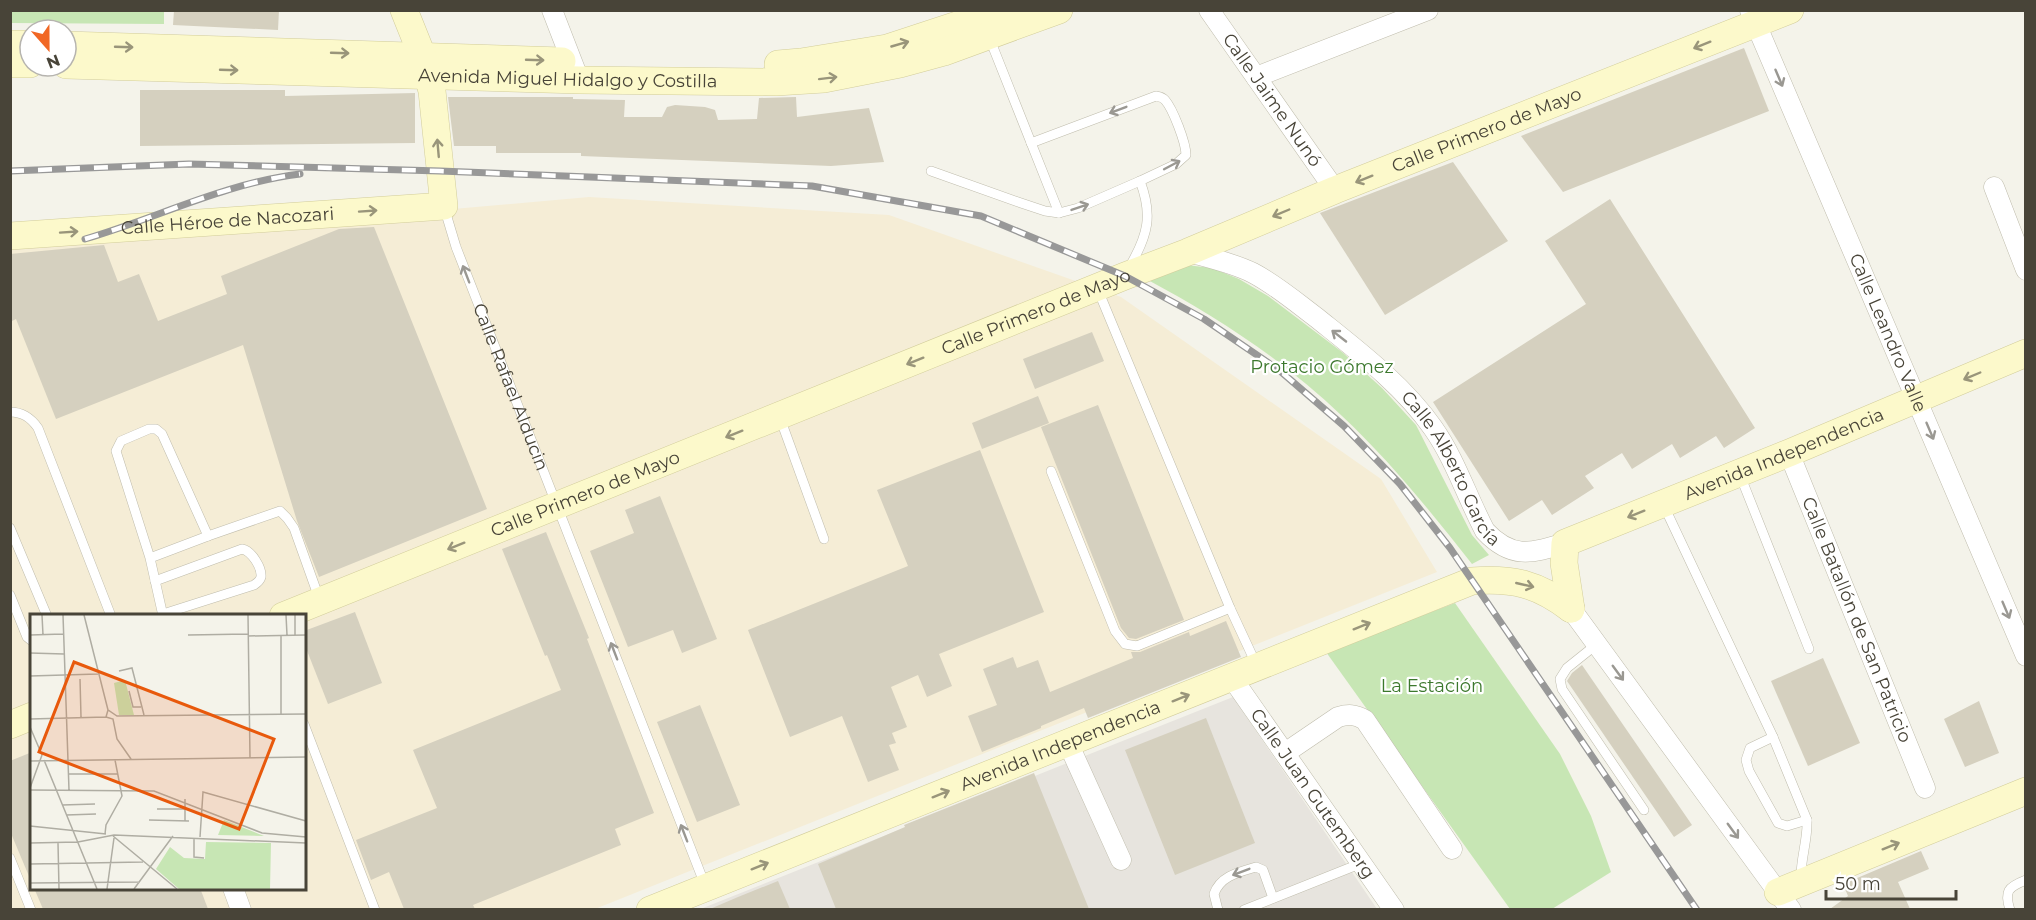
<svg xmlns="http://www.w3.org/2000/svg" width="2036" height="920" font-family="Montserrat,sans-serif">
  <rect width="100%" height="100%" fill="#f4f3ea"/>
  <path fill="#f5edd6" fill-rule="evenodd" d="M589 197 889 215 1121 297 1381 479 1437 572 595 909 11 910V248ZM32 616H304V888H32Z"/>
  <polygon fill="#e7e4de" points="1233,697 1377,909 698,910"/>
  <g fill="#c7e6b4">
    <polygon points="11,10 164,11 164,24 11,23"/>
    <path d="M1186 265 1212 268 1239 279 1268 296 1342 352 1382 388 1416 425 1472 535 1489 555 1472 564C1431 512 1390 461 1342 416 1285 361 1217 317 1148 280Z"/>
    <polygon points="1455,603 1560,754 1591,816 1611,872 1552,909 1510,909 1326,652"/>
  </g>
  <g fill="#d5d0bf">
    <polygon points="174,10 279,10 278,30 173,25"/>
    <polygon points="1744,48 1769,111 1563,192 1521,136"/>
    <polygon points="140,90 285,90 285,96 415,93 415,143 140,146"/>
    <polygon points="448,97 573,97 573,99 625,100 624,117 662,117 667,107 675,105 705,107 715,110 718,120 757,119 759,98 796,97 797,117 869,108 884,162 831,166 581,156 581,153 496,153 496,146 454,146"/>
    <polygon points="1453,162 1508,241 1385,315 1320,213"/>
    <polygon points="1610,199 1755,428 1724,448 1716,436 1680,458 1672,444 1632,469 1622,453 1585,476 1594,488 1552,515 1542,500 1509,521 1433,402 1586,304 1545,241"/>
    <polygon points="374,227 487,509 319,577 297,521 243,345 56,419 16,319 10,322 10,254 104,245 118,282 139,274 158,321 227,294 221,276 339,229"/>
    <polygon points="1092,332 1104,361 1035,389 1023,359"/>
    <polygon points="1038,396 1049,423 982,449 972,423"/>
    <polygon points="1098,405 1184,620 1136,639 1129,638 1121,628 1041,427"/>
    <polygon points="980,450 1044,612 939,654 952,686 927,697 918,675 891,687 907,727 892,733 896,743 889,745 899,770 868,782 842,716 790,737 748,630 908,566 877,490"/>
    <polygon points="660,496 717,639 682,653 673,630 628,647 590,551 634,533 625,510"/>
    <polygon points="546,532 589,638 587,639 654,813 615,829 621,845 473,905 475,909 404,909 389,872 371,880 356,840 437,808 413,750 561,690 547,655 545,656 502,549"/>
    <polygon points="355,612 382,683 328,704 304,643 304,631"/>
    <polygon points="1226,621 1241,657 1088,718 1084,708 1041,726 1041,728 982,752 968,716 997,705 983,669 1013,657 1017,668 1038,660 1050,692 1133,658 1131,652 1140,652 1189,632 1190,636"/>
    <polygon points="1823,658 1860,743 1808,766 1771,681"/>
    <polygon points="1582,665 1692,825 1674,837 1567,681 1572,673"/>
    <polygon points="1979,701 1999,753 1965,767 1944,719"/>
    <polygon points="700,705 740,805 697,822 657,722"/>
    <polygon points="1206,718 1255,843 1175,875 1125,750"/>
    <polygon points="32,752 32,881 31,881 10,831 10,761"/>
    <polygon points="1034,773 1089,909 836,909 818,864 905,827 904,825"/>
    <polygon points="1921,851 1929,869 1898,882 1910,909 1830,909 1848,896 1843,884"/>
    <polygon points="778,881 790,909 710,909 738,897"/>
    <polygon points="34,888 200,888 208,909 43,909"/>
  </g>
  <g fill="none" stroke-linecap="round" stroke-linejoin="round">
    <g stroke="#bfbcac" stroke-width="10">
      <g id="lane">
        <polyline points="989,37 1059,213"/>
        <path d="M931 171 1021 203 1045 211 1059 213 1078 208 1140 181 1176 164 1186 155C1186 143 1173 109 1165 100 1162 97 1161 97 1156 96L1031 143"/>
        <path id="s1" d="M444 207 456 247 705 885"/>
        <path d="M1130 266C1148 235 1153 215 1140 181"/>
        <path d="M10 412C23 412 31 418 38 428L111 616"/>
        <polyline points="780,418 824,539"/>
        <polyline points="1051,471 1115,631 1125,644 1137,646 1230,608 1098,290"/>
        <polyline points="1740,475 1809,649"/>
        <path d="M1664 506 1773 737 1807 820C1808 840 1800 860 1801 880"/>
        <polyline points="10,528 47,616"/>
        <polyline points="208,536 280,511 287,518 294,528 319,598"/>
        <polyline points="150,558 208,536 162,434 156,429 149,429 121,441 116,451 150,558 163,616"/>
        <path d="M155 581 242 549C252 551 262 568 261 577 260 581 257 583 254 585L163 614"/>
        <polyline points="10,595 27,637 32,641"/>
        <polyline points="1230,608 1257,666"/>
        <polyline points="1597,644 1567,668 1560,679 1562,689 1644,810"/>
        <polyline points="304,724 375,910"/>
        <polyline points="1773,737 1750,748 1746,760 1749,771 1778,823 1787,826 1807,820"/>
        <polyline points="10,858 31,910"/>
        <path d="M1218 910 1214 894C1220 876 1239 872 1256 867L1263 870 1273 898"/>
        <polyline points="1244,910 1362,863"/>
        <path d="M2010 910C2004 891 2008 887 2026 880"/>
      </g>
    </g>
    <g stroke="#bfbcac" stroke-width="21">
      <g id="street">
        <polyline points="552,10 576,72"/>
        <path id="s2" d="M1209 10 1335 190"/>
        <path id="s3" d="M1750 10 2026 656"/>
        <polyline points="1256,77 1428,10"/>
        <polyline points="1994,187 2026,270"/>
        <path id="s4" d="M1188 252C1210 258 1233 263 1253 273 1276 285 1297 303 1317 318 1358 351 1403 385 1433 428 1455 459 1467 497 1485 531 1511 559 1531 554 1565 543"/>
        <path id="s5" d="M1789 453 1925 788"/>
        <polyline points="1571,609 1791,910"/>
        <path id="s6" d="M1232 678 1394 910"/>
        <polyline points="1068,743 1121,860"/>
        <path d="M1285 753 1338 717C1348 714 1355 714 1365 720L1452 849"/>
        <polyline points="233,888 241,910"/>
      </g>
    </g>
    <g stroke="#d2cd9b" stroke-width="28">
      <g id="secondary">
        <polyline points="10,44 30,44"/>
        <polyline points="66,45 562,61"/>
        <polyline points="10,64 30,64"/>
        <polyline points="778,64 801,62 887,48 1003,10"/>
        <path id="s7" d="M66 65 580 80 776 82 824 79 900 64 944 52 1059 10"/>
        <path id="s8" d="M10 236 444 206 432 91 422 55 404 10"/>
        <path id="s9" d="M1571 609 1564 563 1565 543 1789 453 2026 353"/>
        <path id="s10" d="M283 616 1125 276 1188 252 1335 190 1790 10"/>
        <polyline points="10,725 32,716"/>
        <polyline points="1778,892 2026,791"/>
        <path id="s11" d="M650 910 1472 581C1514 578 1538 584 1571 609"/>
      </g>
    </g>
    <use href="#lane" stroke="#fff" stroke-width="9"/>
    <use href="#street" stroke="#fff" stroke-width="20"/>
    <use href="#secondary" stroke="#fcf9cb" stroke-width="27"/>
    <g stroke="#989898" stroke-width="7">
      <g id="rail">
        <polyline points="10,171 189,164 440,171 812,186 981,216 1125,276 1204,319 1279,370 1344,426 1400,484 1450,548 1697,910"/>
        <path d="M85 239C157 218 225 183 300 174"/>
      </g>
    </g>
    <use href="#rail" stroke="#fff" stroke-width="4.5" stroke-dasharray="14" stroke-linecap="butt"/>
  </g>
  <defs><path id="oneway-shaft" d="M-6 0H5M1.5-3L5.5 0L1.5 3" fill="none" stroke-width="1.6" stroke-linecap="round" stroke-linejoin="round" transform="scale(1.5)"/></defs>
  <g stroke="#99957a">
    <use href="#oneway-shaft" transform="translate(900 44) rotate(-16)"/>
    <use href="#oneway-shaft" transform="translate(1702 45) rotate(158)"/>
    <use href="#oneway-shaft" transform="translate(124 47) rotate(2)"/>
    <use href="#oneway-shaft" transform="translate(340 53) rotate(2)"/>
    <use href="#oneway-shaft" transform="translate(535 60) rotate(2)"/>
    <use href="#oneway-shaft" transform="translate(229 70) rotate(2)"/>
    <use href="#oneway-shaft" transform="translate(828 78) rotate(-7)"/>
    <use href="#oneway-shaft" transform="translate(438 148) rotate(-95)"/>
    <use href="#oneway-shaft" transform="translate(1364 179) rotate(158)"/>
    <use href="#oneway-shaft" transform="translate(368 211) rotate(-4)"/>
    <use href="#oneway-shaft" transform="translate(1281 213) rotate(157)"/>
    <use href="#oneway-shaft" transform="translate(69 232) rotate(-4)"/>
    <use href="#oneway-shaft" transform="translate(915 361) rotate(158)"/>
    <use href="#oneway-shaft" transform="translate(1972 376) rotate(157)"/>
    <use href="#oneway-shaft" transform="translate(734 434) rotate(158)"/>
    <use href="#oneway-shaft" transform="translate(1636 514) rotate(158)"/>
    <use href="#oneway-shaft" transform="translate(456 546) rotate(158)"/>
    <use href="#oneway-shaft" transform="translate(1525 585) rotate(13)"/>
    <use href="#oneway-shaft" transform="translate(1362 626) rotate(-22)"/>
    <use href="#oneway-shaft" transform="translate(1181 698) rotate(-22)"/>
    <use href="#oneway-shaft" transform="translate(941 794) rotate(-22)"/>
    <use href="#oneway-shaft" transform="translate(1891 846) rotate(-22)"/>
    <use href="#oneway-shaft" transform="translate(760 866) rotate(-22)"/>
  </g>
  <g stroke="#9a9892">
    <use href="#oneway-shaft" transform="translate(1779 78) rotate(67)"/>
    <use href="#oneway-shaft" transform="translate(1118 110) rotate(159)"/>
    <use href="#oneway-shaft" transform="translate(1172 165) rotate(-28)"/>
    <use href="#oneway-shaft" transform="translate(1080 207) rotate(-19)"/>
    <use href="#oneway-shaft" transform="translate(466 274) rotate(-111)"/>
    <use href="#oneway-shaft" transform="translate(1339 336) rotate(-142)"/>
    <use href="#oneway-shaft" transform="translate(1930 431) rotate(67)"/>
    <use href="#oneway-shaft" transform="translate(2006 610) rotate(67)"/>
    <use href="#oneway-shaft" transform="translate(614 651) rotate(-111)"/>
    <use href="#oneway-shaft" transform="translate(1618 673) rotate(54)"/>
    <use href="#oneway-shaft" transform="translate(1733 831) rotate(54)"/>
    <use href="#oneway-shaft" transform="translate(684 833) rotate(-111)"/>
    <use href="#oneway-shaft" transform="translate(1241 872) rotate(159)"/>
  </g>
  <g text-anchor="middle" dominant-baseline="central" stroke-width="4.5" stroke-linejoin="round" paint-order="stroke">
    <g font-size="18" fill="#484438" stroke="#fff">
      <text stroke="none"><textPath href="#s7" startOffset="502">Avenida Miguel Hidalgo y Costilla</textPath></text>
      <text stroke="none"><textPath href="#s2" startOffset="110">Calle Jaime Nunó</textPath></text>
      <text stroke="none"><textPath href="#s10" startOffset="1298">Calle Primero de Mayo</textPath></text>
      <text stroke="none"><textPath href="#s8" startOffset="218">Calle Héroe de Nacozari</textPath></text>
      <text stroke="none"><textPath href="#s10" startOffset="812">Calle Primero de Mayo</textPath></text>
      <text stroke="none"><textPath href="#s3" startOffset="351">Calle Leandro Valle</textPath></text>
      <text stroke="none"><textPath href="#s1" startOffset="192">Calle Rafael Alducin</textPath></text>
      <text stroke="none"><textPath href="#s9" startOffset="303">Avenida Independencia</textPath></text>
      <text stroke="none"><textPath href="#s4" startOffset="351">Calle Alberto García</textPath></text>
      <text stroke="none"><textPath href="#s10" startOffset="326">Calle Primero de Mayo</textPath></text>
      <text stroke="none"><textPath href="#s5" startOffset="180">Calle Batallón de San Patricio</textPath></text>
      <text stroke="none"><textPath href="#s11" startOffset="442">Avenida Independencia</textPath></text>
      <text stroke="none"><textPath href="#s6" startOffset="141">Calle Juan Gutemberg</textPath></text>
    </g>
    <g font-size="18" fill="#3c782d" stroke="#fff">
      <text x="1322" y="367">Protacio Gómez</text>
      <text x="1432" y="686">La Estación</text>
    </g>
  </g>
  <g transform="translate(30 614)">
    <rect width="276" height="276" fill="#f4f3ea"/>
    <path d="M95 66 104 101H89L84 69ZM194 206 234 222 188 221ZM176 228 241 229 240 275H149L126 255 140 233 154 244 175 245Z" fill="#c7e6b4"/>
    <path fill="none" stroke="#afada3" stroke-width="1.5" d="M12 1 13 21M33 1 39 176M54 1 78 96M218 1 220 144M256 1 257 21M265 1V21M0 21 33 20M158 21 218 20M251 21V100M218 22 276 21M0 39 34 40M89 57 102 54 114 101M0 62 68 60M50 65 51 103M99 77 103 93H111M76 103 83 105 87 125 101 145M0 105 76 103 78 96 87 102 276 100M0 113 12 141 0 174M14 146 67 275M0 147 276 143M38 160H88M0 176 124 177 232 219 276 223M32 191 65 190M127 195H155M36 201 66 200M119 206 159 207M155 207V185M0 212 76 220M75 220 76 211 92 182 85 146M83 222 147 275M170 223 173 178 276 207M164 224V243L174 244M0 229 48 228 84 221 276 229M28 229 29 275M0 250 113 248M0 269 110 268M77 275 84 224M104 275 143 222"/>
    <path fill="#e8590c" fill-opacity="0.15" stroke="#e8590c" stroke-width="3" d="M44 48 244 125 209 215 9 138Z"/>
    <rect width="276" height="276" fill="none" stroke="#484438" stroke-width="3"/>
  </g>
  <rect width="2036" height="920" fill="none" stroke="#484438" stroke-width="24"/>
  <g transform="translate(48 48) rotate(159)"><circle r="28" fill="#ffffff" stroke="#b6b4af" stroke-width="1.5"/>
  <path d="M0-4.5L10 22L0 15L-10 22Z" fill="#f16724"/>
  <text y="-9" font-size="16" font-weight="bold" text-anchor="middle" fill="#484438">N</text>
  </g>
  <path d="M1826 890v9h130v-9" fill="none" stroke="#484438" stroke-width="3"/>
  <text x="1835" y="890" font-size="18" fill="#484438" stroke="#ffffff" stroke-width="4.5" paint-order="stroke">50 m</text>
</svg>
